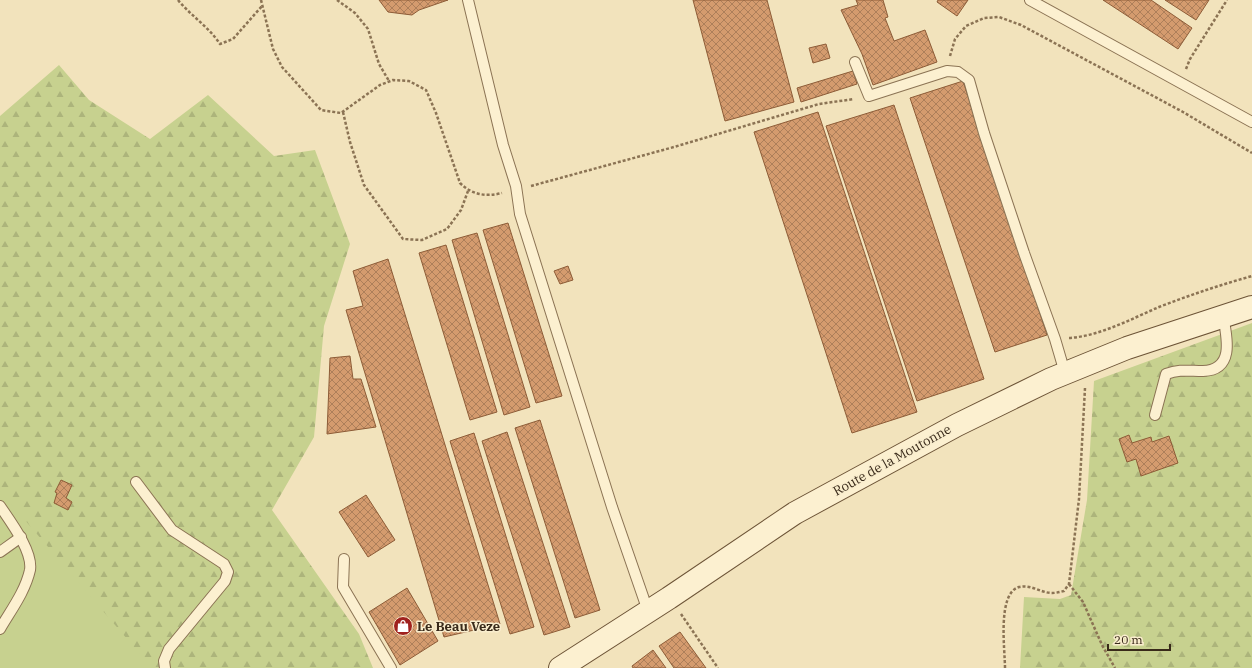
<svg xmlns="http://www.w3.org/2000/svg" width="1252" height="668" font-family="'IBM Plex Serif',serif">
  <defs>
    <pattern id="forest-firs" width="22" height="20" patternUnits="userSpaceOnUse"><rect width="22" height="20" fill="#c7d18f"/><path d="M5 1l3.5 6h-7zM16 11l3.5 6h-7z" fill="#acb47b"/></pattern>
    <pattern id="building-cross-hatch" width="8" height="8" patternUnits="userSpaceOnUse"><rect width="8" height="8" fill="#d49b6e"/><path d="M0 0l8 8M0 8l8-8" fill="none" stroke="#ad7f5a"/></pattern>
  </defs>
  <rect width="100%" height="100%" fill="#f2e3bc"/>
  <g fill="url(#forest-firs)">
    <polygon points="59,65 89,100 150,139 208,95 274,156 315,150 350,244 324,326 314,437 272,510 359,634 373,668 0,668 0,116"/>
    <polygon points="1252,323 1252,668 1020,668 1024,597 1060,599 1071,595 1087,500 1094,381"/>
  </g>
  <polygon fill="#c7d18f" points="0,491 152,668 0,668"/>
  <g fill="url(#building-cross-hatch)" stroke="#8d5c37">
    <polygon points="379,0 448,0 419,10 412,15 388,12"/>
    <polygon points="693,0 767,0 794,102 725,121"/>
    <polygon points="856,0 883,0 888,17 885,18 894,41 925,30 937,62 873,85 862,54 841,10 858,5"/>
    <polygon points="938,0 968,0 957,16 937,2"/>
    <polygon points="1103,0 1151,0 1192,28 1178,49"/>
    <polygon points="1165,0 1209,0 1196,20"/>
    <polygon points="826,44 830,58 813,63 809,48"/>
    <polygon points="853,71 857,84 801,102 797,88"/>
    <polygon points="963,81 1047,335 995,352 910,98"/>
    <polygon points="894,105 984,379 917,401 826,126"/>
    <polygon points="818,112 917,412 852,433 754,132"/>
    <polygon points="508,223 562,396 536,403 483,230"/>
    <polygon points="477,233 530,407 504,415 452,240"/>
    <polygon points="446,245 497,412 470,420 419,253"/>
    <polygon points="388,259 500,624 444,637 346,310 363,306 353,271"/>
    <polygon points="568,266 573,280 560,284 554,271"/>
    <polygon points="350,356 353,379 361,379 376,427 327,434 330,358"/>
    <polygon points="540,420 600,610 575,618 515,428"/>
    <polygon points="507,432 570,627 544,635 482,441"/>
    <polygon points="474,433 534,627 510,634 450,441"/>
    <polygon points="1129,435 1132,443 1151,437 1152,442 1169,436 1178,463 1141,476 1136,459 1127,462 1119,439"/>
    <polygon points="61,480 72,485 66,498 72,502 68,510 54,503 57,493 55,492"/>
    <polygon points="366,495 395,540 368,557 339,512"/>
    <polygon points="407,588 438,641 400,665 369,612"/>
    <polygon points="680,632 706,668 674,668 659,646"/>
    <polygon points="653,650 666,668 633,668 632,666"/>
  </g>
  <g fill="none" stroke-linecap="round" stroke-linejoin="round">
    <g stroke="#8b7354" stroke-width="12">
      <g id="service">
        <polyline points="468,0 503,145 516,186 520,214 612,507 648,611"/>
        <polyline points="1030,0 1252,122"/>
        <polyline points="855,62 869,96 947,71 958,72 969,80 984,133 1024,253 1055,339 1065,373"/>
        <path d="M1155 415 1166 374C1180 369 1188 371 1203 371 1235 370 1227 337 1223 316"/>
        <polyline points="136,482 172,530 224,564 228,572 225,581 169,649 164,661 165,668"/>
        <path d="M0 506C10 521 33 551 30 570 25 592 11 610 0 629"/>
        <polyline points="0,552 21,537"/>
        <polyline points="344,559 343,587 391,668"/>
      </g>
    </g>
    <g stroke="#6d5437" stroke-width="24">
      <polyline id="secondary" points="560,668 669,598 795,513 957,425 1051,379 1127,348 1252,307"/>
    </g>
    <g stroke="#8b7354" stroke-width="2.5" stroke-dasharray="3 2" stroke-linecap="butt">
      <path d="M178 0C191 16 209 27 220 44L233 39 262 6"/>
      <path d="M261 0 273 49 282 67 321 110 341 113 380 85 393 80 409 81 426 90 436 113 460 183C472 195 486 197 502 193"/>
      <polyline points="337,0 355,13 368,29 379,64 389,81"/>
      <polyline points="950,56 955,39 966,26 984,18 999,17 1021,25 1183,112 1252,153"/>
      <polyline points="1186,69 1190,59 1227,0"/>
      <polyline points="343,112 350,142 364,185 403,239 422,240 447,229 461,210 468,191"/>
      <polyline points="531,186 674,147 819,104 854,99"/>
      <path d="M1069 338C1100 336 1131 319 1159 307 1190 295 1220 285 1252 276"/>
      <polyline points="1069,584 1083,602 1102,645 1115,668"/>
      <polyline points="681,614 718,668"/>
      <path d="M1005 668C1005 650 997 593 1019 587 1031 584 1041 593 1052 593 1056 593 1060 592 1064 591L1069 584 1079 499 1085 388"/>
    </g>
    <use href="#service" stroke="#fcf0d0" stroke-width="10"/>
    <use href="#secondary" stroke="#fcf0d0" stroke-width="22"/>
  </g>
  <defs>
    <g id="shop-disc" transform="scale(1)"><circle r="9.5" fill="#a0211e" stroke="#f9edcd"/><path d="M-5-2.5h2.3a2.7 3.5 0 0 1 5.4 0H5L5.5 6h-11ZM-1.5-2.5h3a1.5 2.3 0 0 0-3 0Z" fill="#fff"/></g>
  </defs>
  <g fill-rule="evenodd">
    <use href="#shop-disc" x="403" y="626"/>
  </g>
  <g text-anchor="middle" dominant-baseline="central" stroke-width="3" stroke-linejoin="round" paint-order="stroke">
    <g font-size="13" fill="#392a1a" stroke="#f9edcd">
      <text transform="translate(892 460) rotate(-29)">Route de la Moutonne</text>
    </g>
    <g font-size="13" font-weight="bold" fill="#392a1a" stroke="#f9edcd" text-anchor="start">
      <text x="417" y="626">Le Beau Veze</text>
    </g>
  </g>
  <path d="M1108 644v6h62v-6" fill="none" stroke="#392a1a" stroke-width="2"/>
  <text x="1114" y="644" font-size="12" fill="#392a1a" stroke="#f9edcd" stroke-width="3" paint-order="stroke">20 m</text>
</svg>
